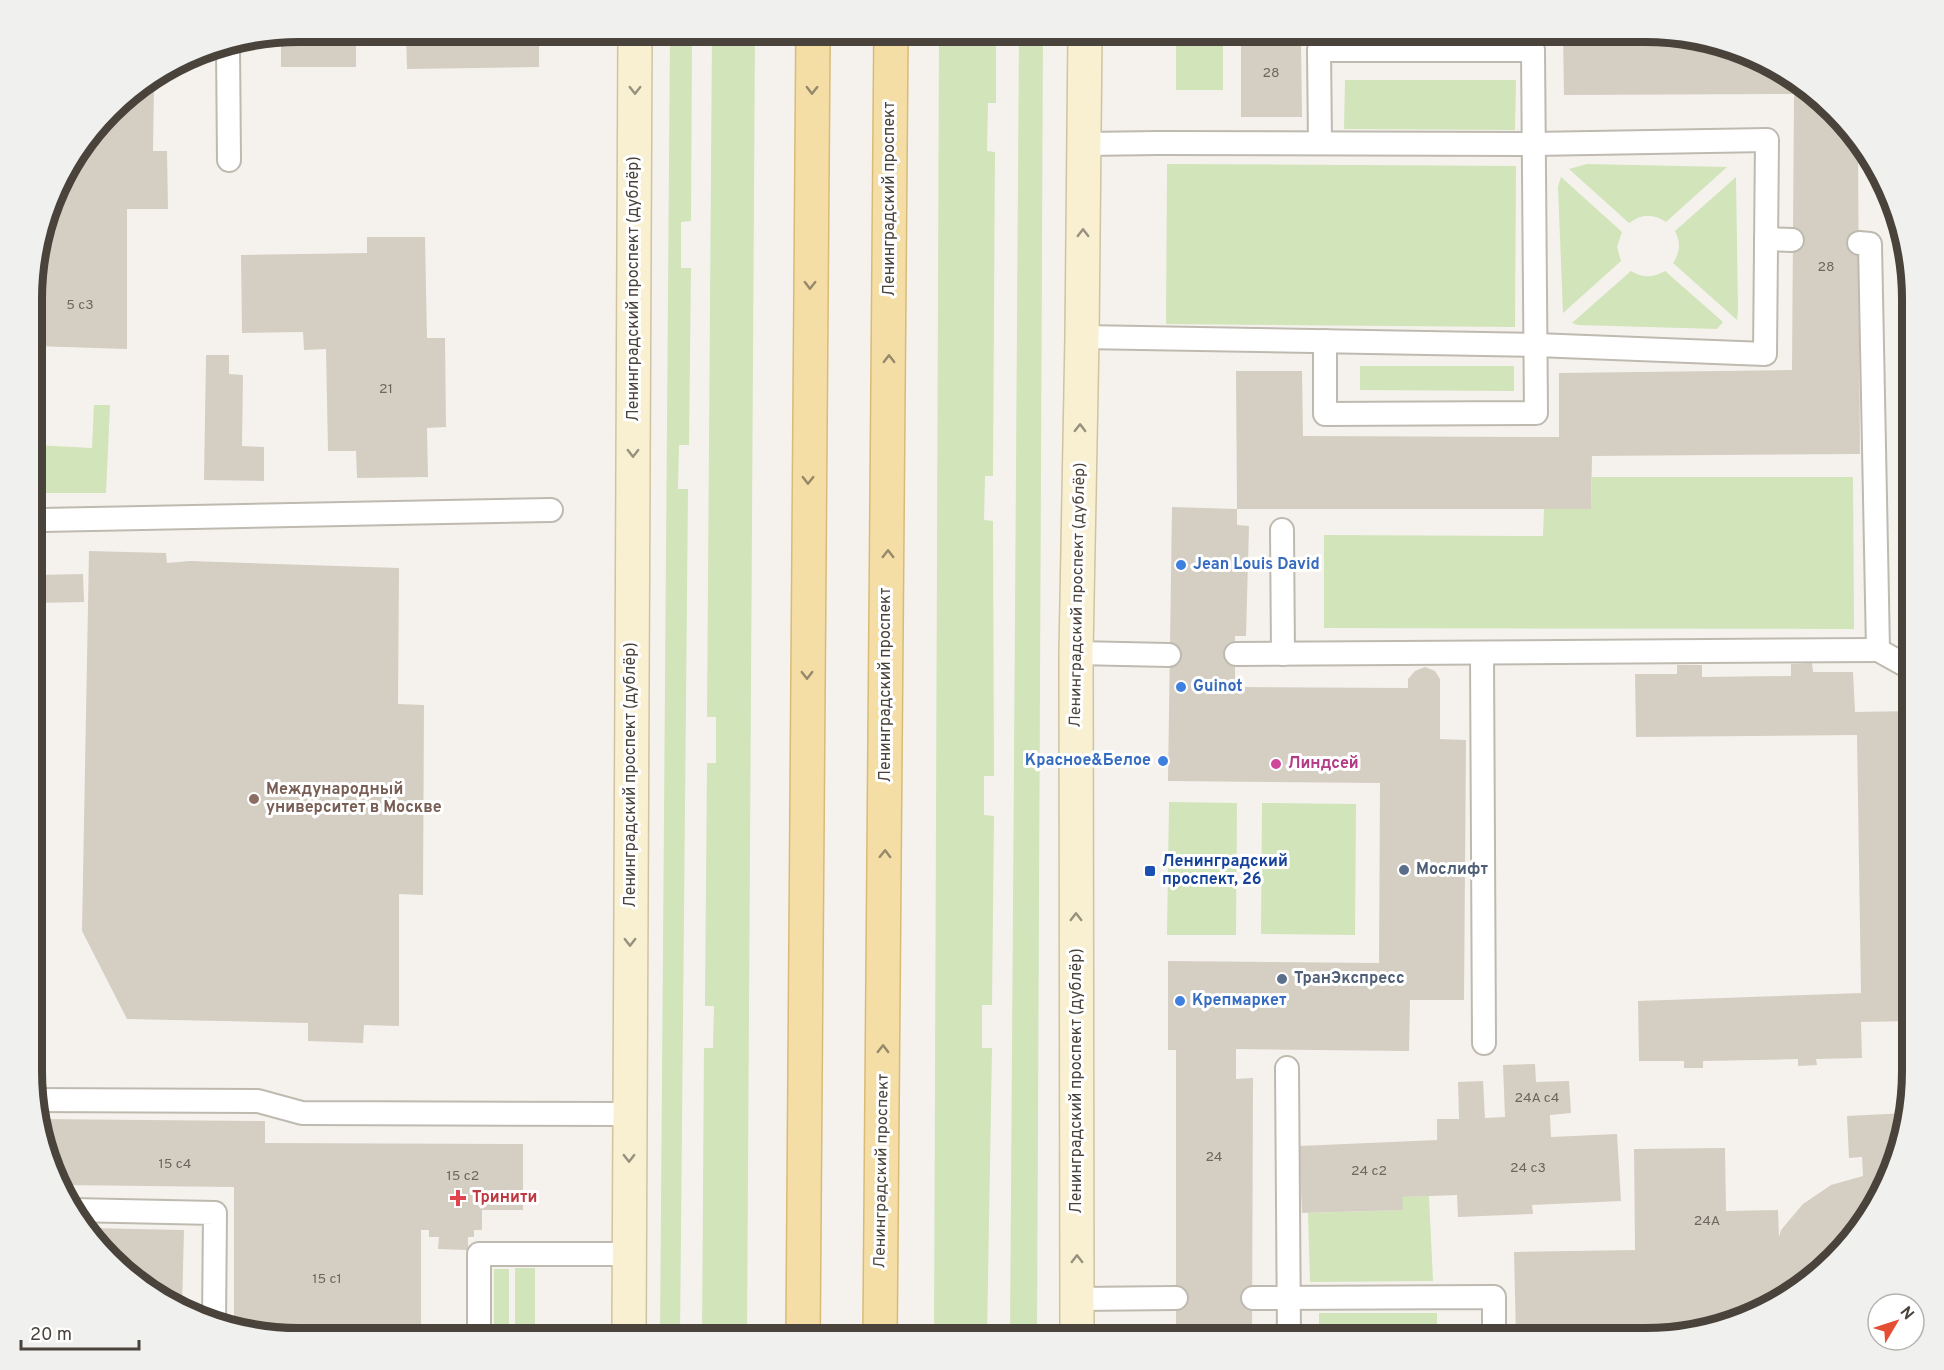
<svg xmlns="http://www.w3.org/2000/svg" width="1944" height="1370" font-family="Overpass,sans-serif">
  <rect width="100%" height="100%" fill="#f5f2ed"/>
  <g fill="#d1e4ba">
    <polygon points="670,32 692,32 691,221 681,222 681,268 691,268 689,445 679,445 678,489 688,489 680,1338 660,1338"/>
    <polygon points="712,32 755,32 747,1338 702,1338 704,1048 713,1048 714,1006 705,1006 707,763 716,763 716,717 707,717"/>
    <polygon points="939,32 996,32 996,103 988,103 987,151 995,152 993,476 985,476 984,520 993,521 994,776 984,776 984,815 994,816 992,1005 982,1005 982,1048 992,1048 987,1338 934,1338"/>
    <polygon points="1019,32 1043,32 1037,1338 1010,1338"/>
    <rect x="1176" y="32" width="47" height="58"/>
    <polygon points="1345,80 1516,80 1515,130 1344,129"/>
    <polygon points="1167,164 1516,166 1515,327 1166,324"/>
    <path d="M1587 164 1727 167 1666 222C1653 213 1641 214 1629 223L1569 169Z"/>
    <polygon points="1561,177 1622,232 1617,247 1621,261 1563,313 1558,187"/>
    <path d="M1736 177 1738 310 1737 320 1673 263C1680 253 1681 242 1675 231Z"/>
    <polygon points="1908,267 1912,282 1912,416"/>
    <path d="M1631 271C1642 278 1653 278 1665 271L1723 322 1717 329 1578 325 1572 323Z"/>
    <polygon points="1360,366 1514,366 1514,391 1360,390"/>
    <polygon points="94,405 110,405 106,493 34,493 34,445 92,448"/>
    <polygon points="1592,477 1853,477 1854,629 1324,628 1324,535 1543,536 1544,509 1591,509"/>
    <polygon points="1169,802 1237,803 1236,935 1167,935"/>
    <polygon points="1262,803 1356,804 1355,935 1261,934"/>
    <polygon points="1429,1196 1433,1281 1310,1282 1308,1213 1402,1210 1402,1197"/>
    <rect x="515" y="1268" width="20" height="70"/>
    <rect x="494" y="1269" width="15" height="69"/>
    <rect x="1319" y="1313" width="118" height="25"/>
  </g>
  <g fill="#d5cec3">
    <polygon points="299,32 356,32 356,67 281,67 281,35"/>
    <polygon points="406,32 539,32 539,67 407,69"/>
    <polygon points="1241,32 1309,32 1301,41 1302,117 1241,117"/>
    <polygon points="1563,32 1662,32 1731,46 1808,87 1858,148 1860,454 1592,456 1591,509 1237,509 1236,371 1302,371 1303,436 1526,437 1559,437 1559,373 1792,370 1794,94 1564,95"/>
    <polygon points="143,85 154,85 153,151 167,151 168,209 127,209 127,349 34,346 34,265 59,180 122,98"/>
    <polygon points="367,237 425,237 427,338 445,338 446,427 427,428 428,477 357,478 356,451 328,451 326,349 304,350 303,332 242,333 241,255 367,253"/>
    <polygon points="206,355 229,355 229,374 243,375 242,446 264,447 264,481 204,480"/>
    <polygon points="1172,507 1237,509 1237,525 1249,526 1246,636 1235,636 1235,687 1408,688 1408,679 1415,671 1425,667 1435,671 1440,679 1440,739 1466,740 1464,1000 1410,1000 1409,1051 1236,1049 1236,1079 1253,1078 1252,1338 1176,1338 1176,1050 1168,1050 1168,961 1379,963 1380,783 1168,781"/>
    <polygon points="89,551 166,553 167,563 190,561 399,568 398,704 424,705 423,895 399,894 399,1026 364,1025 363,1043 308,1041 308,1023 127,1019 82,931"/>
    <polygon points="83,574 84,602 38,603 38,575"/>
    <polygon points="1812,663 1813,672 1853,672 1855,712 1912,711 1912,1021 1861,1022 1862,1058 1816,1059 1817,1065 1798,1066 1798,1059 1703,1061 1703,1068 1684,1068 1684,1061 1639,1061 1638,1001 1861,993 1857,735 1636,737 1635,674 1677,674 1677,665 1702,665 1702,677 1791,676 1791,664"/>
    <polygon points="1535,1064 1536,1082 1569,1081 1571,1113 1550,1115 1551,1137 1617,1134 1621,1201 1532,1205 1533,1214 1458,1217 1457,1195 1402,1197 1403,1210 1302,1213 1299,1146 1437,1140 1437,1119 1459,1119 1458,1082 1483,1081 1485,1118 1505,1117 1503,1065"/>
    <polygon points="1907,1113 1898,1157 1857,1234 1764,1311 1645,1338 1554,1338 1554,1335 1516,1336 1514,1252 1635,1250 1634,1149 1725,1148 1726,1211 1778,1210 1779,1237 1781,1230 1803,1204 1831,1185 1863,1176 1862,1157 1849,1158 1847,1116"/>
    <polygon points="38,1119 265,1121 265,1143 523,1144 523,1210 482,1210 482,1230 474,1230 474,1237 468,1237 468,1250 438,1249 439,1237 429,1237 429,1230 421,1230 421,1338 282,1338 234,1328 234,1187 61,1185"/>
    <polygon points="88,1228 184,1230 182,1308 136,1283"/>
  </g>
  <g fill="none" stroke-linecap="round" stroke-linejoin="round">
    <g stroke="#bfbab0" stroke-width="26">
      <g id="service">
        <polyline points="228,46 229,160"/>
        <polyline points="1320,143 1319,50 1533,50 1536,413 1325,414 1325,341"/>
        <polyline points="1766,239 1792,240"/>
        <polyline points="1859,243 1870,244 1878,650 1912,669"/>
        <polyline points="1082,337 1536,345 1765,354 1767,140 1533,144 1158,143 1084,144"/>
        <polyline points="34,519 42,520 551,510"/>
        <polyline points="1282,530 1283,654"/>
        <polyline points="1076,653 1169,655"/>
        <polyline points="1482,653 1484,1043"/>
        <polyline points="1236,654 1878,650"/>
        <polyline points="1287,1068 1289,1338"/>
        <polyline points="34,1100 258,1101 302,1113 629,1114"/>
        <polyline points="72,1210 215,1213 214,1324"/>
        <polyline points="1253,1298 1494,1297 1494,1338"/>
        <polyline points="1078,1299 1176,1298"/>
        <polyline points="479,1338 479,1254 629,1254"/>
      </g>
    </g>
    <g stroke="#cfc3a1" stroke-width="36">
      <g id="secondary">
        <polyline points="629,1338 635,32"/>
        <polyline points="1077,1338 1076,653 1082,337 1085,32"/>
      </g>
    </g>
    <g stroke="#d8bb77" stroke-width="36">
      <g id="primary">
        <polyline points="803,1338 813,32"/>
        <polyline points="880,1338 891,32"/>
      </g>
    </g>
    <use href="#service" stroke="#fff" stroke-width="22"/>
    <use href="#secondary" stroke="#f9f0d2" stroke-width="33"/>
    <use href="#primary" stroke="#f4dea6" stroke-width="33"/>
  </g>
  <defs><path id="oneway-chevron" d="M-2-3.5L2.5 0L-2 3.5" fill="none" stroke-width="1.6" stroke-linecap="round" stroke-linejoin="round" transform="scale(1.5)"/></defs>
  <g stroke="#98917f">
    <use href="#oneway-chevron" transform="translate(635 90) rotate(90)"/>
    <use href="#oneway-chevron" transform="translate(1083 233) rotate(-90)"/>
    <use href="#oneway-chevron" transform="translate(1080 428) rotate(-89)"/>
    <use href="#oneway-chevron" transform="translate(633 453) rotate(90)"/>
    <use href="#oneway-chevron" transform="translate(1076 917) rotate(-90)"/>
    <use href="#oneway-chevron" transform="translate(630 942) rotate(90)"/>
    <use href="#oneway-chevron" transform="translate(629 1158) rotate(90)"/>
    <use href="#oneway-chevron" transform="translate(1077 1259) rotate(-90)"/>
  </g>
  <g stroke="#96896b">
    <use href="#oneway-chevron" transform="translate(812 90) rotate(91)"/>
    <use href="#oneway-chevron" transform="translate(810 285) rotate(91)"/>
    <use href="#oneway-chevron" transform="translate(889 359) rotate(-90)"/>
    <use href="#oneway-chevron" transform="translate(808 480) rotate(91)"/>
    <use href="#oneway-chevron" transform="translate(888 554) rotate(-90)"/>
    <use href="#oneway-chevron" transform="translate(807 675) rotate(90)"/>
    <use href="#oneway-chevron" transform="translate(885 854) rotate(-89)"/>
    <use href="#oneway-chevron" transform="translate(883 1049) rotate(-89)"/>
  </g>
  <g fill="#3f7fe0" stroke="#fff" stroke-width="2">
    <circle cx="1181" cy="565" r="6"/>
    <circle cx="1181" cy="687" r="6"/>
    <circle cx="1163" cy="761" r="6"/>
    <circle cx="1180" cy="1001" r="6"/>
  </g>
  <circle fill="#d1479c" stroke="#fff" stroke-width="2" cx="1276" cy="764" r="6"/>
  <circle fill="#8d6e63" stroke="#fff" stroke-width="2" cx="254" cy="799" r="6"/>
  <g fill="#5c6f8a" stroke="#fff" stroke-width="2">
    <circle cx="1404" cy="870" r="6"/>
    <circle cx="1282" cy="979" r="6"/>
  </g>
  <rect fill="#1a4fb4" stroke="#fff" stroke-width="2" x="1144" y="865" width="12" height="12" rx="3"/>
  <path fill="#e0444e" stroke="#fff" stroke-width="2" d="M455 1189h6v6h6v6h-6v6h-6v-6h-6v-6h6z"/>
  <g text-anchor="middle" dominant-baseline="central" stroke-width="6" stroke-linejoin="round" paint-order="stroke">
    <g font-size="14" fill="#6c665d">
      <text x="1271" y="73">28</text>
      <text x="1826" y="267">28</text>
      <text x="80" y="305">5 с3</text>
      <text x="386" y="389">21</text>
      <text x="1537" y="1098">24А с4</text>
      <text x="1214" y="1157">24</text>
      <text x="175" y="1164">15 с4</text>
      <text x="1528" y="1168">24 с3</text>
      <text x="1369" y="1171">24 с2</text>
      <text x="463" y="1176">15 с2</text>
      <text x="1707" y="1221">24А</text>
      <text x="327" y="1279">15 с1</text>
    </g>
    <g font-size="16" fill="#49433b" stroke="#fff">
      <text transform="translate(890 199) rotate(-90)">Ленинградский проспект</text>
      <text transform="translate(634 289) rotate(-90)">Ленинградский проспект (дублёр)</text>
      <text transform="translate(1078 595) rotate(-89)">Ленинградский проспект (дублёр)</text>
      <text transform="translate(886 685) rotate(-90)">Ленинградский проспект</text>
      <text transform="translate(631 775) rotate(-90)">Ленинградский проспект (дублёр)</text>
      <text transform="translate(1077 1081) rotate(-90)">Ленинградский проспект (дублёр)</text>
      <text transform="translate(882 1171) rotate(-89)">Ленинградский проспект</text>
    </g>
    <g font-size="16" font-weight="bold" fill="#366cbe" stroke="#fff" text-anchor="start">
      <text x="1193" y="565">Jean Louis David</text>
      <text x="1193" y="687">Guinot</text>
      <text x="1151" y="761" text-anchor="end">Красное&amp;Белое</text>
      <text x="1192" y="1001">Крепмаркет</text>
    </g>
    <g font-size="16" font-weight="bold" fill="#b23c85" stroke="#fff" text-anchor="start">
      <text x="1288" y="764">Линдсей</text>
    </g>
    <g font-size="16" font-weight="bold" fill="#785e54" stroke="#fff" text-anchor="start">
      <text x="266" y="790">Международный<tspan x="266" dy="18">университет в Москве</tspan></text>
    </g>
    <g font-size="16" font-weight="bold" fill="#164399" stroke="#fff" text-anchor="start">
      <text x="1162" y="862">Ленинградский<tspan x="1162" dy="18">проспект, 26</tspan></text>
    </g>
    <g font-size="16" font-weight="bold" fill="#4e5e75" stroke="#fff" text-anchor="start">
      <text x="1416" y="870">Мослифт</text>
      <text x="1294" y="979">ТранЭкспресс</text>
    </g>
    <g font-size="16" font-weight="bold" fill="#be3a42" stroke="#fff" text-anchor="start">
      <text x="472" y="1198">Тринити</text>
    </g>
  </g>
  <path d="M0 0H1944V1370H0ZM299 42H1645A257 257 0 0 1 1902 299V1071A257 257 0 0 1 1645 1328H299A257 257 0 0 1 42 1071V299A257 257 0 0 1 299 42Z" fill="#f0f0ef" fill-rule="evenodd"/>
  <path fill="none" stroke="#49433b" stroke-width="8" d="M299 42H1645A257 257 0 0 1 1902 299V1071A257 257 0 0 1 1645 1328H299A257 257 0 0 1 42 1071V299A257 257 0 0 1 299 42Z"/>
  <g transform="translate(1896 1322) rotate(51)"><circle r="28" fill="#ffffff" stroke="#b6b4b1" stroke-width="1.5"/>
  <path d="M0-4.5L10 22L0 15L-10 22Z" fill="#e44f34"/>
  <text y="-9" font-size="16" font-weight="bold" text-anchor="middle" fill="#49433b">N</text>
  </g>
  <path d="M21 1340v9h118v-9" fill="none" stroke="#49433b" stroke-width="3"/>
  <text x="30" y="1340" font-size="18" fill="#49433b" stroke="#ffffff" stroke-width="4.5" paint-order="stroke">20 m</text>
</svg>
